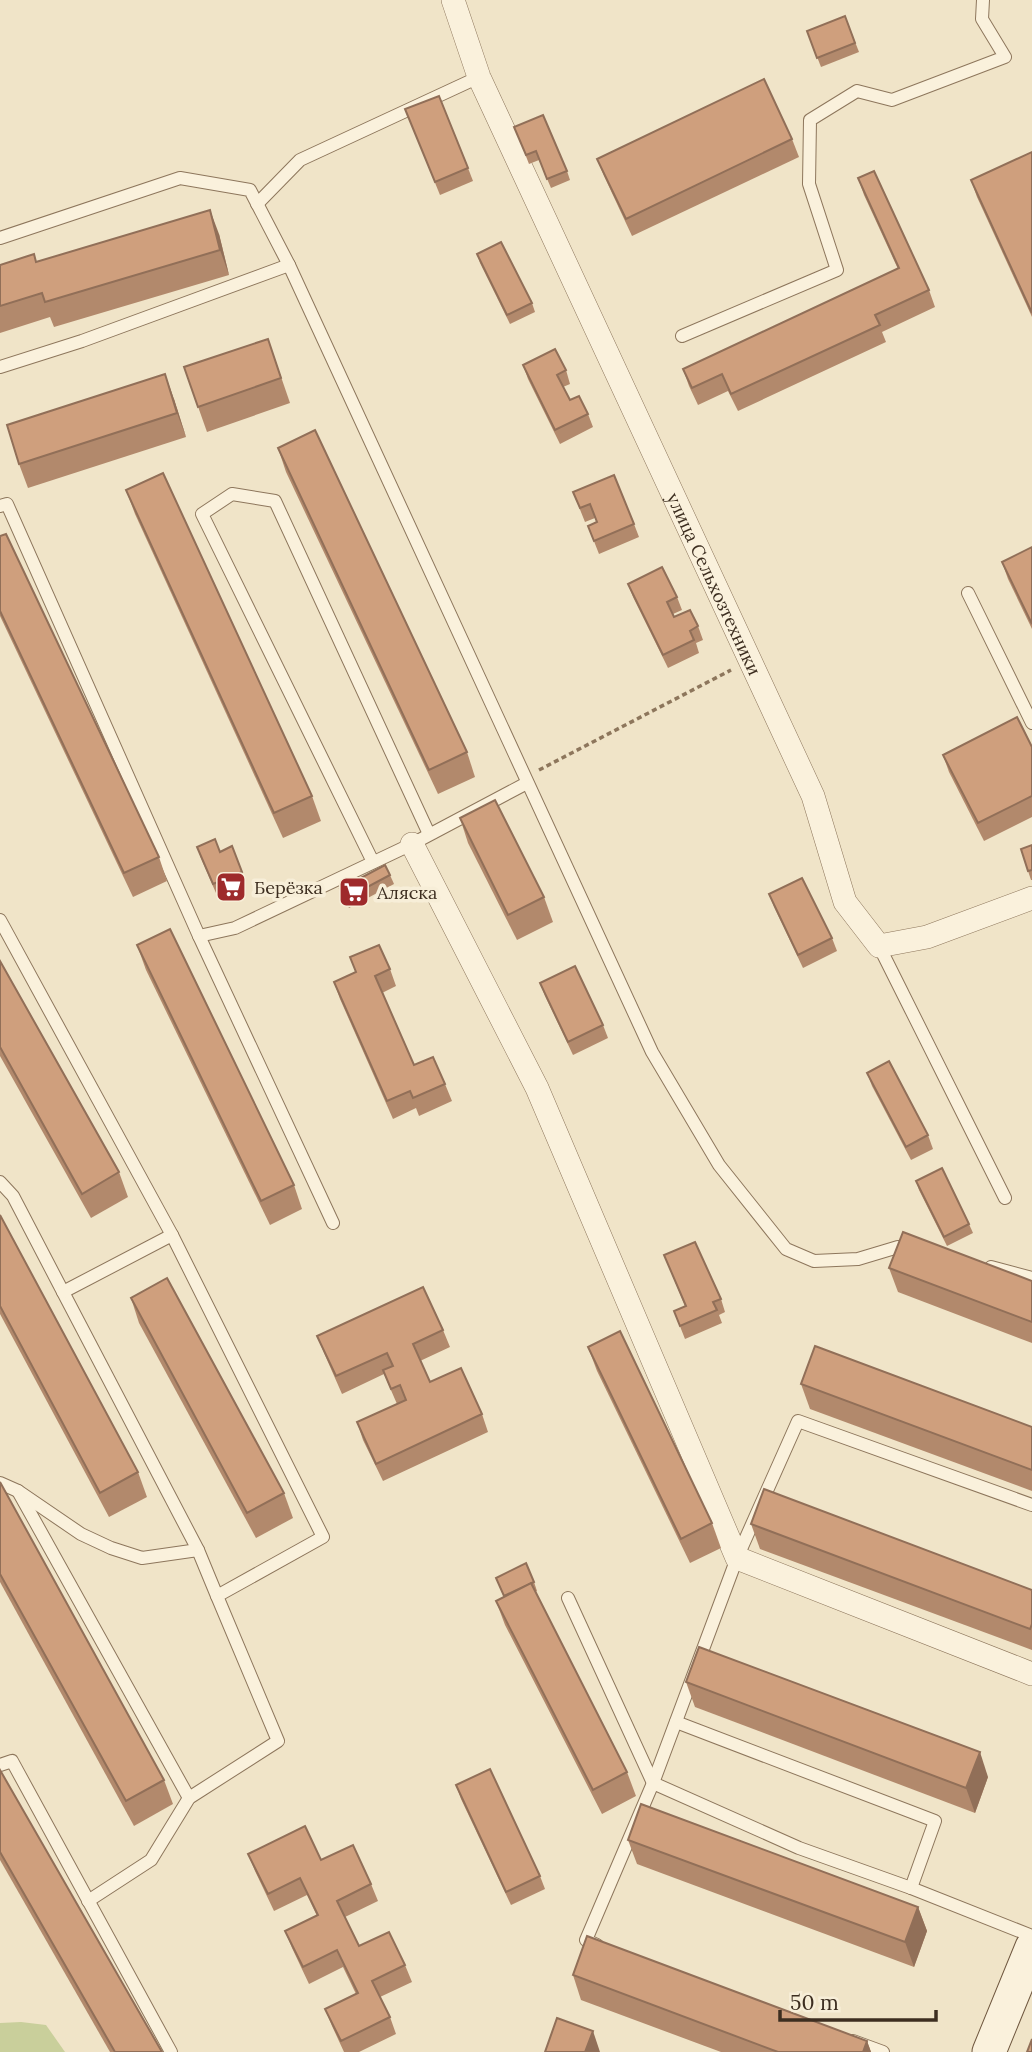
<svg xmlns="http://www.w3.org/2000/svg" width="1032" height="2052" font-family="Lora,serif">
  <rect width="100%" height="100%" fill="#f0e4c8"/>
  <polygon fill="#c9cf9b" points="21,2022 46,2025 65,2052 0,2052 0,2023"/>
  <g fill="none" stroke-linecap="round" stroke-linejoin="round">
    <g stroke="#8d765c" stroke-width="14">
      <g id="lane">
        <polyline points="257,204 300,160 479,77"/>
        <polyline points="0,238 180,178 250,190 289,265 652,1052 719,1165 786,1249 814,1261 858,1259 898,1247 912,1249"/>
        <polyline points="682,336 837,270 809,184 810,120 857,91 892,100 1005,57 982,19 983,0"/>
        <polyline points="0,367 82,341 289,265"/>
        <polyline points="0,506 7,504 199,936 235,928 412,844 527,783"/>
        <polyline points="968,593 1032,723"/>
        <polyline points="373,862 202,514 232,494 275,501 429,834"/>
        <polyline points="0,920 172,1235 323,1537 217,1596 278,1741 189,1798 151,1860 88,1901"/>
        <polyline points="199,936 333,1223"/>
        <polyline points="879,946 1005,1198"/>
        <polyline points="0,1182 13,1196 63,1292 198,1550 217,1596"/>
        <polyline points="991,1267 1032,1278"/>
        <polyline points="63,1292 172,1235"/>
        <polyline points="0,1483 18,1491 81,1534 111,1548 142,1558 198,1550"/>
        <polyline points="18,1491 189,1798"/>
        <polyline points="568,1598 653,1783 799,1848 911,1888 1032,1936"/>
        <polyline points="676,1722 935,1821 911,1888"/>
        <polyline points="0,1765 12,1761 171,2052"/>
        <polyline points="597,1945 586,1940 653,1783 737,1558 798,1421 1032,1505"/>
        <polyline points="853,2041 883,2052"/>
      </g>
    </g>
    <g stroke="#8d765c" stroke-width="24">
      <g id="street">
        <path id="s1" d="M453 0 479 77 813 796 845 902 879 946 927 937 1032 898"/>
        <polyline points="412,844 537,1088 737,1558 1032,1674"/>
      </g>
    </g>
    <g stroke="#6f573f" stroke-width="35">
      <polyline id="secondary" points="989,2052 1032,1947"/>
    </g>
    <polyline stroke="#8d765c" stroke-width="3.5" stroke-dasharray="5 3.5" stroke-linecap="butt" points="539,770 731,670"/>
    <use href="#lane" stroke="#faf1dc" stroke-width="12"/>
    <use href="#street" stroke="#faf1dc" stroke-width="23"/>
    <use href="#secondary" stroke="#faf1dc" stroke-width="33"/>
  </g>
  <g fill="#b2896c">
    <polygon points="845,16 859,52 821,67 807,31"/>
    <polygon points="405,109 468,168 473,181 440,195"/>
    <polygon points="518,136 567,171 570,180 551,188 539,160 529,164"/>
    <polygon points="792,139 799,157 632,236 604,176 597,159"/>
    <polygon points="1032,152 1032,317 977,197 971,180"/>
    <polygon points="858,178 929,290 935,307 882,332 886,342 738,411 728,391 698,405 689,386 683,369 898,269 864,195"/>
    <polygon points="219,234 229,275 54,327 50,317 0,333 0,265 37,262"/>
    <polygon points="477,254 532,303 535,312 510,324 480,263"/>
    <polygon points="268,339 290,403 207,432 184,367"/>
    <polygon points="523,365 566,370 570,384 563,387 570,400 588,414 593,427 560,444 528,379"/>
    <polygon points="174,399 186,437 28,488 19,464"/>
    <polygon points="278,448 467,752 475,777 438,794 286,472"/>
    <polygon points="126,490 312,796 321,821 283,838 135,514"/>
    <polygon points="573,492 634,524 639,537 599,554 588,526 597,523 595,518 585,522"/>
    <polygon points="0,536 159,857 167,881 133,897 0,616"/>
    <polygon points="1032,547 1032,629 1008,579 1002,562"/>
    <polygon points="628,584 677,597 682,610 673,614 674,617 698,626 703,640 696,643 699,653 668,668 633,597"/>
    <polygon points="1032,747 1032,817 984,841 949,772 943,755"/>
    <polygon points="460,818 544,897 553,922 517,940 468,843"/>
    <polygon points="1032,845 1032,880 1031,880 1028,871"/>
    <polygon points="220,852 242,872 246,881 216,893 200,856"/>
    <polygon points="390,875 394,884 349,908 340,889"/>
    <polygon points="769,894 832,938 837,951 803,968 774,907"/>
    <polygon points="137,945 294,1185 302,1209 270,1225 146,970"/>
    <polygon points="350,957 390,969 396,986 382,993 414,1065 445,1084 452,1101 419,1116 416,1108 393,1119 340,999 334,982 356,972"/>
    <polygon points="0,961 119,1172 128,1197 91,1218 0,1056"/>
    <polygon points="540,983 603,1025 608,1038 573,1055 545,996"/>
    <polygon points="867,1073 928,1135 933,1149 911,1160 872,1086"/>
    <polygon points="916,1181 969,1224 973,1233 947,1246 919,1190"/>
    <polygon points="0,1215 138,1472 147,1497 109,1517 0,1314"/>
    <polygon points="664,1255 721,1299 725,1312 719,1315 722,1323 685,1339 674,1311 685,1306"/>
    <polygon points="889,1268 1032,1281 1032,1343 898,1292"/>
    <polygon points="131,1298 284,1493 293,1518 256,1538 139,1323"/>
    <polygon points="443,1330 450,1347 420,1361 430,1382 482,1414 488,1432 383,1481 363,1440 357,1422 397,1404 384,1374 342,1394 324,1353 317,1336"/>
    <polygon points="588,1347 712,1523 721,1548 690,1563 597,1371"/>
    <polygon points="801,1384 1032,1427 1032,1491 810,1409"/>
    <polygon points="0,1482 164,1780 173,1804 134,1826 0,1582"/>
    <polygon points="751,1524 1032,1590 1032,1650 760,1549"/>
    <polygon points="496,1578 534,1582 537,1591 535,1592 627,1772 636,1796 602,1814 505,1625 496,1601 504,1597"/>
    <polygon points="686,1682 988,1777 975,1813 695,1707"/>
    <polygon points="0,1770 162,2052 110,2052 0,1860"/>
    <polygon points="456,1785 540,1876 545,1889 511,1905 461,1799"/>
    <polygon points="628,1840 918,1907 927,1931 914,1967 637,1864"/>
    <polygon points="248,1854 321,1860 371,1884 378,1901 345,1917 359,1946 405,1965 412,1982 380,1997 390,2017 396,2034 359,2052 344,2052 332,2026 325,2009 356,1994 343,1967 309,1984 292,1948 285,1931 317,1916 307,1895 274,1911 255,1871"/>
    <polygon points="573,1975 867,2041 871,2052 721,2052 581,2000"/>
  </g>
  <g fill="#916f58">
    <polygon points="210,210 219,234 229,275 220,250"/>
    <polygon points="165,374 174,399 186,437 177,413"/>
    <polygon points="980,1752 988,1777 975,1813 966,1788"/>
    <polygon points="918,1907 927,1931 914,1967 905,1942"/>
    <polygon points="593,2031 600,2052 585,2052"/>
    <polygon points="867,2041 871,2052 863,2052"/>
  </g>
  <g fill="#cf9f7d" stroke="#916f58" stroke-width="2">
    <polygon points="845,16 855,43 817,58 807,31"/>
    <polygon points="764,79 792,139 626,219 597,159"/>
    <polygon points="439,96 468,168 435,182 405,109"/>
    <polygon points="543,115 567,171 547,179 536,151 526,155 514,127"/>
    <polygon points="1032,152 1032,313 971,180"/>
    <polygon points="874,171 929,290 875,315 880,325 731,394 722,374 692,388 683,369 899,268 858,178"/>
    <polygon points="210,210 220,250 45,302 42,293 0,306 0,265 34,254 36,262"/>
    <polygon points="501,242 532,303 507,315 477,254"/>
    <polygon points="268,339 281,378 198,407 184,367"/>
    <polygon points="555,349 566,370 557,375 570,400 579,396 588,414 555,430 523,365"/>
    <polygon points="165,374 177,413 19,464 7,425"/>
    <polygon points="315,430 467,752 429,770 278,448"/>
    <polygon points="163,473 312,796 274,813 126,490"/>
    <polygon points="614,475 634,524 594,541 588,526 597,522 590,504 580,508 573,492"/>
    <polygon points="6,534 159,857 124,873 0,611 0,536"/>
    <polygon points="1032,547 1032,624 1002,562"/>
    <polygon points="662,567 677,597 667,602 674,617 690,610 698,626 690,631 694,640 663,655 628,584"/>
    <polygon points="1017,717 1032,747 1032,796 978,823 943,755"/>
    <polygon points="495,800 544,897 508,915 460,818"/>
    <polygon points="215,839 220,852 232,846 242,872 213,884 197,847"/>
    <polygon points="1032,845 1032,870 1028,871 1021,849"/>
    <polygon points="385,865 390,875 345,899 340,889"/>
    <polygon points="802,878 832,938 798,955 769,894"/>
    <polygon points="170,929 294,1185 261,1201 137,945"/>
    <polygon points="379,945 390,969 375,976 414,1065 433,1057 445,1084 413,1098 410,1091 387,1101 334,982 356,972 350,957"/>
    <polygon points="0,961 119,1172 82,1194 0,1047"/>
    <polygon points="575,966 603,1025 568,1042 540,983"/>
    <polygon points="889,1061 928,1135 906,1147 867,1073"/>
    <polygon points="942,1168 969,1224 944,1237 916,1181"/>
    <polygon points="0,1215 138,1472 100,1493 0,1306"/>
    <polygon points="903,1232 1032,1281 1032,1322 889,1268"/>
    <polygon points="695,1242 721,1299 713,1302 717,1310 680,1326 674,1311 686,1306 664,1255"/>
    <polygon points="167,1278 284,1493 247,1513 131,1298"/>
    <polygon points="423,1287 443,1330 413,1344 430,1382 461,1368 482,1414 376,1464 357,1422 406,1400 400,1385 391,1389 383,1370 393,1366 387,1353 336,1376 317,1336"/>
    <polygon points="620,1331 712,1523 681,1539 588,1347"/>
    <polygon points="815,1346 1032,1427 1032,1470 801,1384"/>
    <polygon points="0,1482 164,1780 126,1801 0,1574"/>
    <polygon points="764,1489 1032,1590 1032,1624 1030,1629 751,1524"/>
    <polygon points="526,1563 534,1582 504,1596 496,1578"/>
    <polygon points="531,1583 627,1772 593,1790 496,1601"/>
    <polygon points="699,1647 980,1752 966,1788 686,1682"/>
    <polygon points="490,1769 540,1876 506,1892 456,1785"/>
    <polygon points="0,1770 162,2052 115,2052 0,1852"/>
    <polygon points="641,1804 918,1907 905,1942 628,1840"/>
    <polygon points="305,1826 321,1860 353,1845 371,1884 337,1901 359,1946 389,1932 405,1965 372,1981 390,2017 341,2041 325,2009 358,1993 337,1950 303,1967 285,1931 318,1915 300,1878 268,1894 248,1854"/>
    <polygon points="587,1936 867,2041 863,2052 778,2052 573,1975"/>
    <polygon points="557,2018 593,2031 585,2052 545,2052"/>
    <polygon points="1032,2039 1032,2052 1027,2052"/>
  </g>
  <defs>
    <g id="supermarket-square" transform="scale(1.575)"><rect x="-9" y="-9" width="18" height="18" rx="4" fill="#9e2a2b" stroke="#f7eed8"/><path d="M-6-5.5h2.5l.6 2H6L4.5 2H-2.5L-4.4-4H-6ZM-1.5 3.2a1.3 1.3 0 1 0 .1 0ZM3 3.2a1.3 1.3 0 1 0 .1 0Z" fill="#fff"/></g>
  </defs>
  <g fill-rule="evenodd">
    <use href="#supermarket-square" x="231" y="887"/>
    <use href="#supermarket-square" x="354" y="892"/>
  </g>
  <g text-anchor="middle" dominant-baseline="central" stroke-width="7" stroke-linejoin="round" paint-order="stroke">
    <g font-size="18" fill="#3d2e20" stroke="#f7eed8">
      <text stroke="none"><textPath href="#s1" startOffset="640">улица Сельхозтехники</textPath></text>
    </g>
    <g font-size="18" fill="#3d2e20" stroke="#f7eed8" text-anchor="start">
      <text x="254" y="887">Берёзка</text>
      <text x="377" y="892">Аляска</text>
    </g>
  </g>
  <path d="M780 2010v10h156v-10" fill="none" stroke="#3d2e20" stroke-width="3.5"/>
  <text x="790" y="2010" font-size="21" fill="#3d2e20" stroke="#f7eed8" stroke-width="5" paint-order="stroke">50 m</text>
</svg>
